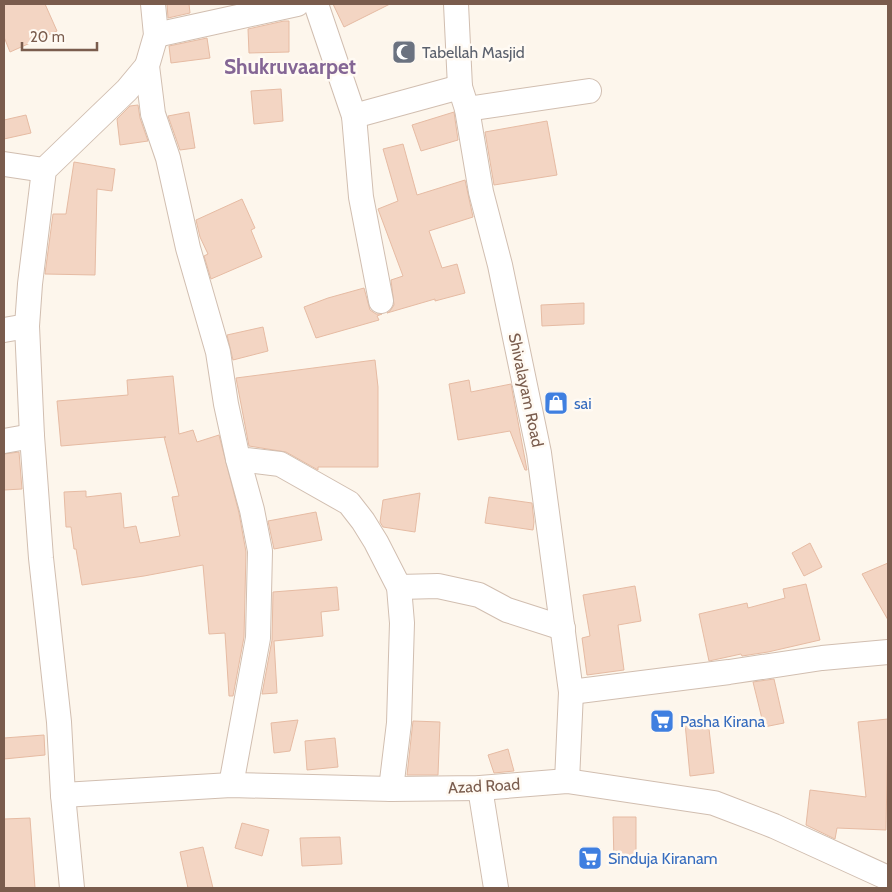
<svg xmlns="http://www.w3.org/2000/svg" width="892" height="892" font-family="Cabin,sans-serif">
  <rect width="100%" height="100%" fill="#fdf6ec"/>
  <g fill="#f3d5c3" stroke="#e6bba3">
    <polygon points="4,4 45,4 57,31 10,52 4,37"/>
    <polygon points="167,4 189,4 190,13 168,18"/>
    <polygon points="333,4 390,4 344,27"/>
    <polygon points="284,21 289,21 289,52 249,53 248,29"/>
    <polygon points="207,38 210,58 171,63 169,46"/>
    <polygon points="281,89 283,121 254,124 251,91"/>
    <polygon points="138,105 140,118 148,141 120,145 117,119 130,106"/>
    <polygon points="189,112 195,148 180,150 168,116"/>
    <polygon points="454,112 458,140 421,151 412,125"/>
    <polygon points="26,115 31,133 4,139 4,120"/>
    <polygon points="547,121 557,175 494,185 485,132"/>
    <polygon points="403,144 417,195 465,180 473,217 429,231 442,268 457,264 465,293 435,301 435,299 387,313 390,311 394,305 391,280 403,276 378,209 398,201 383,149"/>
    <polygon points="74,162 115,169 112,191 97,189 95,275 45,274 53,214 66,214"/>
    <polygon points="242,199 255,228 251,230 262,257 211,279 204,256 208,254 200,237 196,220"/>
    <polygon points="364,288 370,310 376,314 382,314 377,316 379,320 316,338 304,307 328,298"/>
    <polygon points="584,303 584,324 542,326 541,305"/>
    <polygon points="263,327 268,351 233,360 227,335"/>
    <polygon points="375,360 378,387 378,467 318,467 318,470 286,452 249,446 236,378"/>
    <polygon points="173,376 179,434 193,430 197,442 219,435 239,513 246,552 244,637 233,696 229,696 225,633 209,634 203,565 144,576 82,585 76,549 74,549 71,527 66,527 64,492 86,491 86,497 121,493 124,528 136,526 140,543 180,536 172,497 179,496 164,437 166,437 61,446 57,401 128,395 127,380"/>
    <polygon points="469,380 471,392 511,384 527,470 525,470 510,431 458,440 449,384"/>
    <polygon points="19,452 22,489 4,490 4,454"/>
    <polygon points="420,493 415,532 383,527 380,522 383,500"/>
    <polygon points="489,497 532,503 534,522 533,530 485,523"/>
    <polygon points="316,512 322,540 274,549 268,521"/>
    <polygon points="810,543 822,567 804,576 792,553"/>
    <polygon points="888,563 888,620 862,574"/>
    <polygon points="806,584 820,640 768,652 742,656 741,654 709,661 699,614 747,603 748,608 785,598 783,589"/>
    <polygon points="635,586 641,621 618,625 624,670 587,675 582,638 590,636 583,595"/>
    <polygon points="337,587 339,610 321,612 323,636 274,641 277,693 262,694 272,640 273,592"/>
    <polygon points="774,679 784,723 764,727 753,682"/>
    <polygon points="888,719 886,830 837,828 835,839 806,825 810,790 866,797 858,722"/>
    <polygon points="298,720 290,751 274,753 271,723"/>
    <polygon points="708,720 714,773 690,776 685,723"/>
    <polygon points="413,721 440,722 438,775 407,775"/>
    <polygon points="44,735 45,755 4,759 4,738"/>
    <polygon points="335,738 338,767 307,770 305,741"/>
    <polygon points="508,749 514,771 494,773 488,755"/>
    <polygon points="613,817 636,817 636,864 614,864"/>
    <polygon points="30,818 35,888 4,888 4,819"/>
    <polygon points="242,823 269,830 262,856 235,848"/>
    <polygon points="340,837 342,864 302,866 300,838"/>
    <polygon points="203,847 213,888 188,888 180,852"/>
  </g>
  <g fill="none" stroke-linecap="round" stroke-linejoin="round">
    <g stroke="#d1beb0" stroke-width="26">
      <g id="minor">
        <polyline points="153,4 156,35 147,66 153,114 168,158 188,248 218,352 226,404 238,459 280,464 349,503 363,521 376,542 399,587 402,623 399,723 391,789"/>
        <polyline points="316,4 354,116 361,197 381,301"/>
        <polyline points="456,4 460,87 467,109 481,192 500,265 539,453 571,692 567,781"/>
        <polyline points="156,35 297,4"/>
        <polyline points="467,109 589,91"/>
        <polyline points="354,116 460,87"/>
        <polyline points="4,164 44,170"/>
        <polyline points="4,330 27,326"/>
        <polyline points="4,441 32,436"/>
        <polyline points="399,587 438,586 479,595 507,610 563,628"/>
        <polyline points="571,692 729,672 822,658 888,652"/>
        <polyline points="231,785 258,638 260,551 252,510 238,459"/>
        <polyline points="480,788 496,888"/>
        <polyline points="63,795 231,785 391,789 480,788 567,781 714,803 774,826 888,878"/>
        <polyline points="72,888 63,795 59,722 41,558 32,436 27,326 30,284 44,170 127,90 147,66"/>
      </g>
    </g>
    <use href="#minor" stroke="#fff" stroke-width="24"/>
  </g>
  <defs>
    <g id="mosque-square" transform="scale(1.25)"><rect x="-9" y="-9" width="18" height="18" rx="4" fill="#6b7280" stroke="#fffaf3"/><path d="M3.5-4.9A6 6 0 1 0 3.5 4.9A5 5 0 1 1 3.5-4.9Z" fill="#fff"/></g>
    <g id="shop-square" transform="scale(1.25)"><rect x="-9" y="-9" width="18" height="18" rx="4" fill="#3f7fe0" stroke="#fffaf3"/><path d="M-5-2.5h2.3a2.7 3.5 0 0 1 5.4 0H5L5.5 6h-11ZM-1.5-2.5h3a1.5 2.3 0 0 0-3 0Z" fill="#fff"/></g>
    <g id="supermarket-square" transform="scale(1.25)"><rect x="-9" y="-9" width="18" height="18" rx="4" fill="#3f7fe0" stroke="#fffaf3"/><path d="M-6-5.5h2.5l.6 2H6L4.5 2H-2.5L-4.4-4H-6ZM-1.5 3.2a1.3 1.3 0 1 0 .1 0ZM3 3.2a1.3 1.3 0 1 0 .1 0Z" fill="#fff"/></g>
  </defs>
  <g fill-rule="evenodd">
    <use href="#mosque-square" x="404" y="52"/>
    <use href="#shop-square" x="556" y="403"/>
    <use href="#supermarket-square" x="662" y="721"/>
    <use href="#supermarket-square" x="590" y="858"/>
  </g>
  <g text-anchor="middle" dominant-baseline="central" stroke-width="5" stroke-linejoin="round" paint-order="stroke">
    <g font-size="16" fill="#5b616d" stroke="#fffaf3" text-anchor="start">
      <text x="422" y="52">Tabellah Masjid</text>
    </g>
    <g font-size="16" fill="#7a5c4d" stroke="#fffaf3">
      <text transform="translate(526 390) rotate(78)">Shivalayam Road</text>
      <text transform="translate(484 786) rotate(-3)">Azad Road</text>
    </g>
    <g font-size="16" fill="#366cbe" stroke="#fffaf3" text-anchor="start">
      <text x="574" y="403">sai</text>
      <text x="680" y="721">Pasha Kirana</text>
      <text x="608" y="858">Sinduja Kiranam</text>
    </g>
    <g font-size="21" font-weight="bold" fill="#846695" stroke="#fffaf3">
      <text x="290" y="66">Shukruvaarpet</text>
    </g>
  </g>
  <rect width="892" height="892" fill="none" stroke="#7a5c4d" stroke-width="10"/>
  <path d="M22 42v8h75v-8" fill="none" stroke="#7a5c4d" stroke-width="2.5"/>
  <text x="30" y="42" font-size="15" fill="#7a5c4d" stroke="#fffaf3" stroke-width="4" paint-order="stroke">20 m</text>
</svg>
